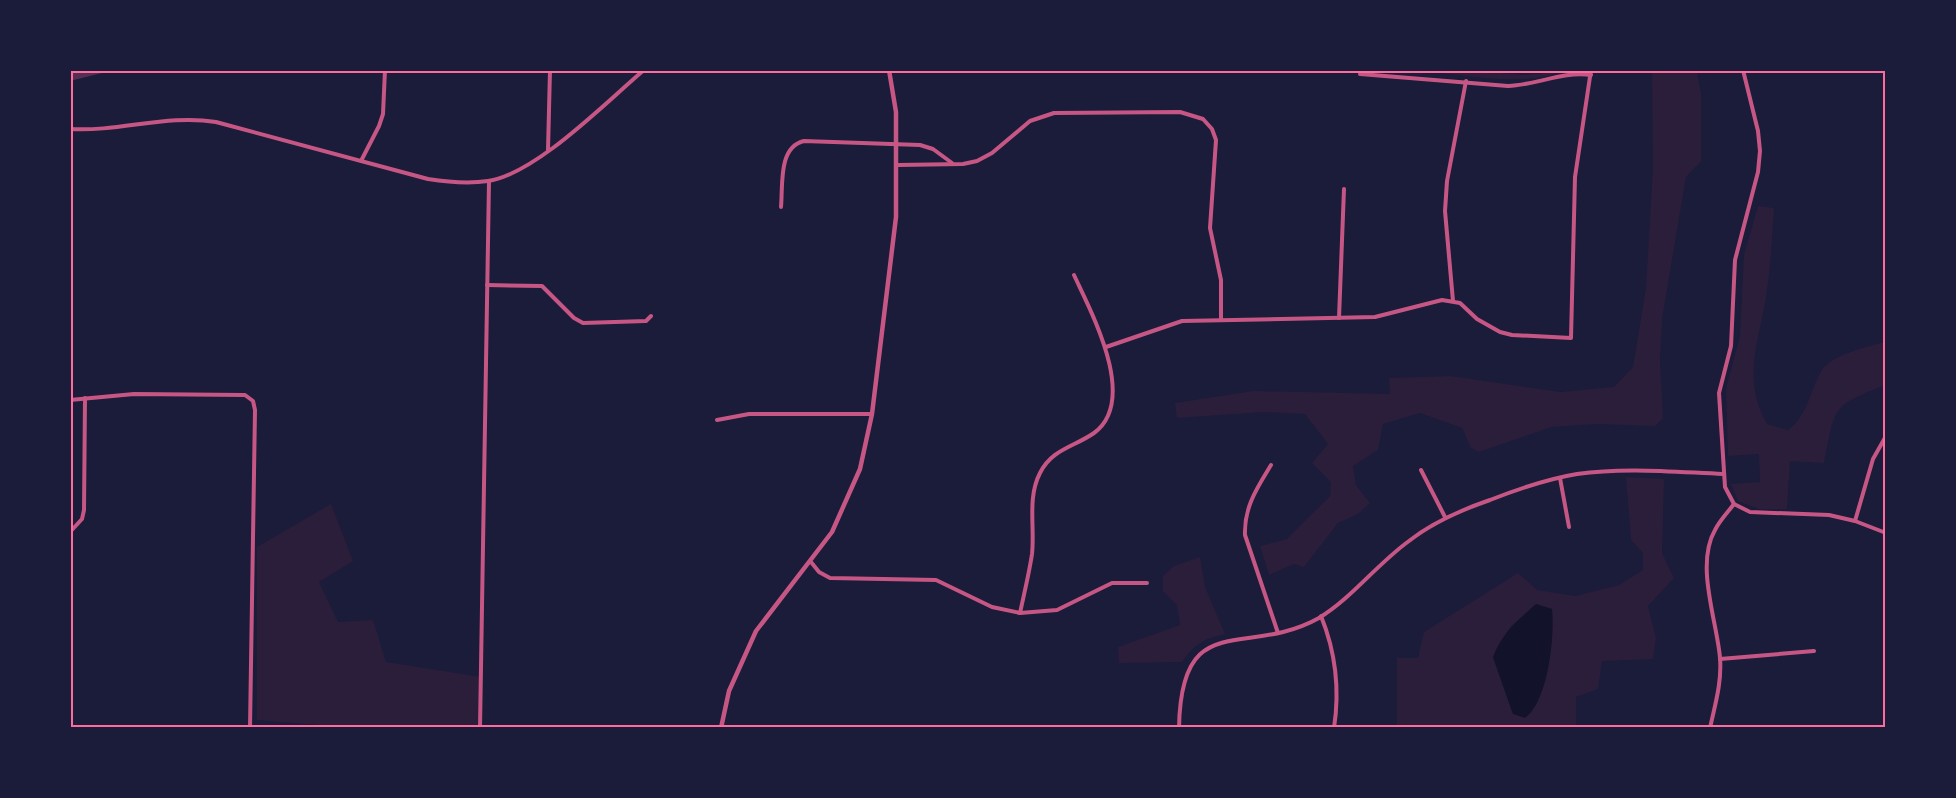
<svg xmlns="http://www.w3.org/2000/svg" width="1956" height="798" font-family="Overpass,sans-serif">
  <rect width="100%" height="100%" fill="#1b1b3a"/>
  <g fill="#2a1e3b" fill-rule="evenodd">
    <path d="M1419 71H1479L1523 75 1564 71C1516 88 1468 74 1419 71Z"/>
    <polygon points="1652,71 1697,71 1701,94 1701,161 1686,177 1662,319 1660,361 1663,418 1655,426 1596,424 1551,427 1479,452 1471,448 1462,428 1420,413 1383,424 1378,450 1353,466 1356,485 1370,503 1358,514 1338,523 1304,567 1294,564 1269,575 1260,546 1287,539 1330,496 1331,482 1312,463 1328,444 1305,414 1263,412 1177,418 1175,403 1253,391 1390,394 1389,378 1450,376 1561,392 1614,387 1633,367 1646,288 1653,169"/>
    <path d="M1758 206 1774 208C1772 235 1771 263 1767 290 1761 339 1740 376 1767 424L1788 430C1809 414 1809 391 1822 370 1831 355 1869 346 1885 342V385C1830 407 1836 406 1824 463L1790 461 1787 509H1759L1738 501 1731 484 1760 482 1759 454 1728 456 1726 388 1740 336 1744 255Z"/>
    <path d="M1626 477 1664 479 1662 553 1674 578 1648 606 1656 638 1653 659 1602 661 1598 689 1576 697V727L1397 728V658H1418L1424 632 1518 573 1537 590 1575 596 1619 585 1643 570V553L1631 540ZM1536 605 1552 609 1513 714 1493 657 1510 627Z"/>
    <polygon points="331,504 353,561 319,582 338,622 373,620 386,662 481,677 480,727 357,728 257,720 257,547"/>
    <path d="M1200 557 1205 587 1225 634C1204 639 1194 644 1182 662L1119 663 1118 647 1180 625 1177 605 1163 591V576L1174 566Z"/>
  </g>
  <path fill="#12122b" d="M1536 604 1552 609C1555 636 1548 702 1525 718L1513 714 1493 657C1502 633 1517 621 1536 604Z"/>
  <polygon fill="#542f53" points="70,70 110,70 110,71 70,81"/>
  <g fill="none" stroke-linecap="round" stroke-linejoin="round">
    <g stroke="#c65784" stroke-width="4">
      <polyline points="1743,70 1758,131 1760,151 1758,172 1735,260 1731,346 1719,393 1725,487 1734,504 1750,512 1829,515 1855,521 1886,533"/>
      <path d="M1360 74 1508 86C1537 85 1562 71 1591 75"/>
      <path d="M70 129C120 132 167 114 216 122L428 179C447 182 468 184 488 181 536 174 606 102 644 70"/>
      <polyline points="548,150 550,70"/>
      <polyline points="361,161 379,126 383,114 385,70"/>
      <polyline points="898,165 963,164 977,161 992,153 1030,121 1054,113 1180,112 1203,119 1212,129 1216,140 1210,228 1221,280 1221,319"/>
      <path d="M781 207C783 185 778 147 804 141L920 145 933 149 952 163"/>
      <polyline points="487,285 542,286 574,318 583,323 646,321 651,316"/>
      <polyline points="1453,301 1445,211 1447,181 1466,81"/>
      <polyline points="1339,318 1344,189"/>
      <polyline points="1106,347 1182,321 1375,317 1442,300 1460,303 1477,319 1500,332 1512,335 1571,338 1575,177 1591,70"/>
      <polyline points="70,400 134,394 245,395 253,401 255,410 250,728"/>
      <polyline points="717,420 749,414 872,414"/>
      <path d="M1271 465C1257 488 1244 507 1245 535L1278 633"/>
      <polyline points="1421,470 1445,517"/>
      <polyline points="1560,478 1569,527"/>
      <polyline points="1855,521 1873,459 1886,436"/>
      <polyline points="70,532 82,519 84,510 85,398"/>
      <polyline points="811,562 819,572 830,578 936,580 992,607 1020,613 1057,610 1112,583 1147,583"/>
      <path d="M1020 613C1024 594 1029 574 1032 554 1035 527 1027 498 1040 473 1052 449 1074 447 1094 433 1139 400 1091 312 1074 275"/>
      <path d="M1321 616C1336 653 1340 689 1334 728"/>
      <polyline points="1720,659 1814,651"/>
      <polyline points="480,728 489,181"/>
      <path d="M1179 728C1181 606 1246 659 1319 618 1352 598 1377 564 1409 541 1433 522 1461 510 1490 500 1518 489 1547 479 1577 474 1625 467 1675 472 1723 474"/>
      <path d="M1710 728C1715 705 1722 682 1720 658 1717 621 1695 565 1715 530 1720 520 1728 512 1734 504"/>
    </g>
    <polyline stroke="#c65784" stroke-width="4.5" points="721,728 729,691 756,631 832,532 860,469 872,414 896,217 896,112 889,70"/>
  </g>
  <rect width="1956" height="798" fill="none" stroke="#1b1b3a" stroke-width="144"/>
  <rect x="72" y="72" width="1812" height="654" fill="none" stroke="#ff6b9d" stroke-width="2"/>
</svg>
